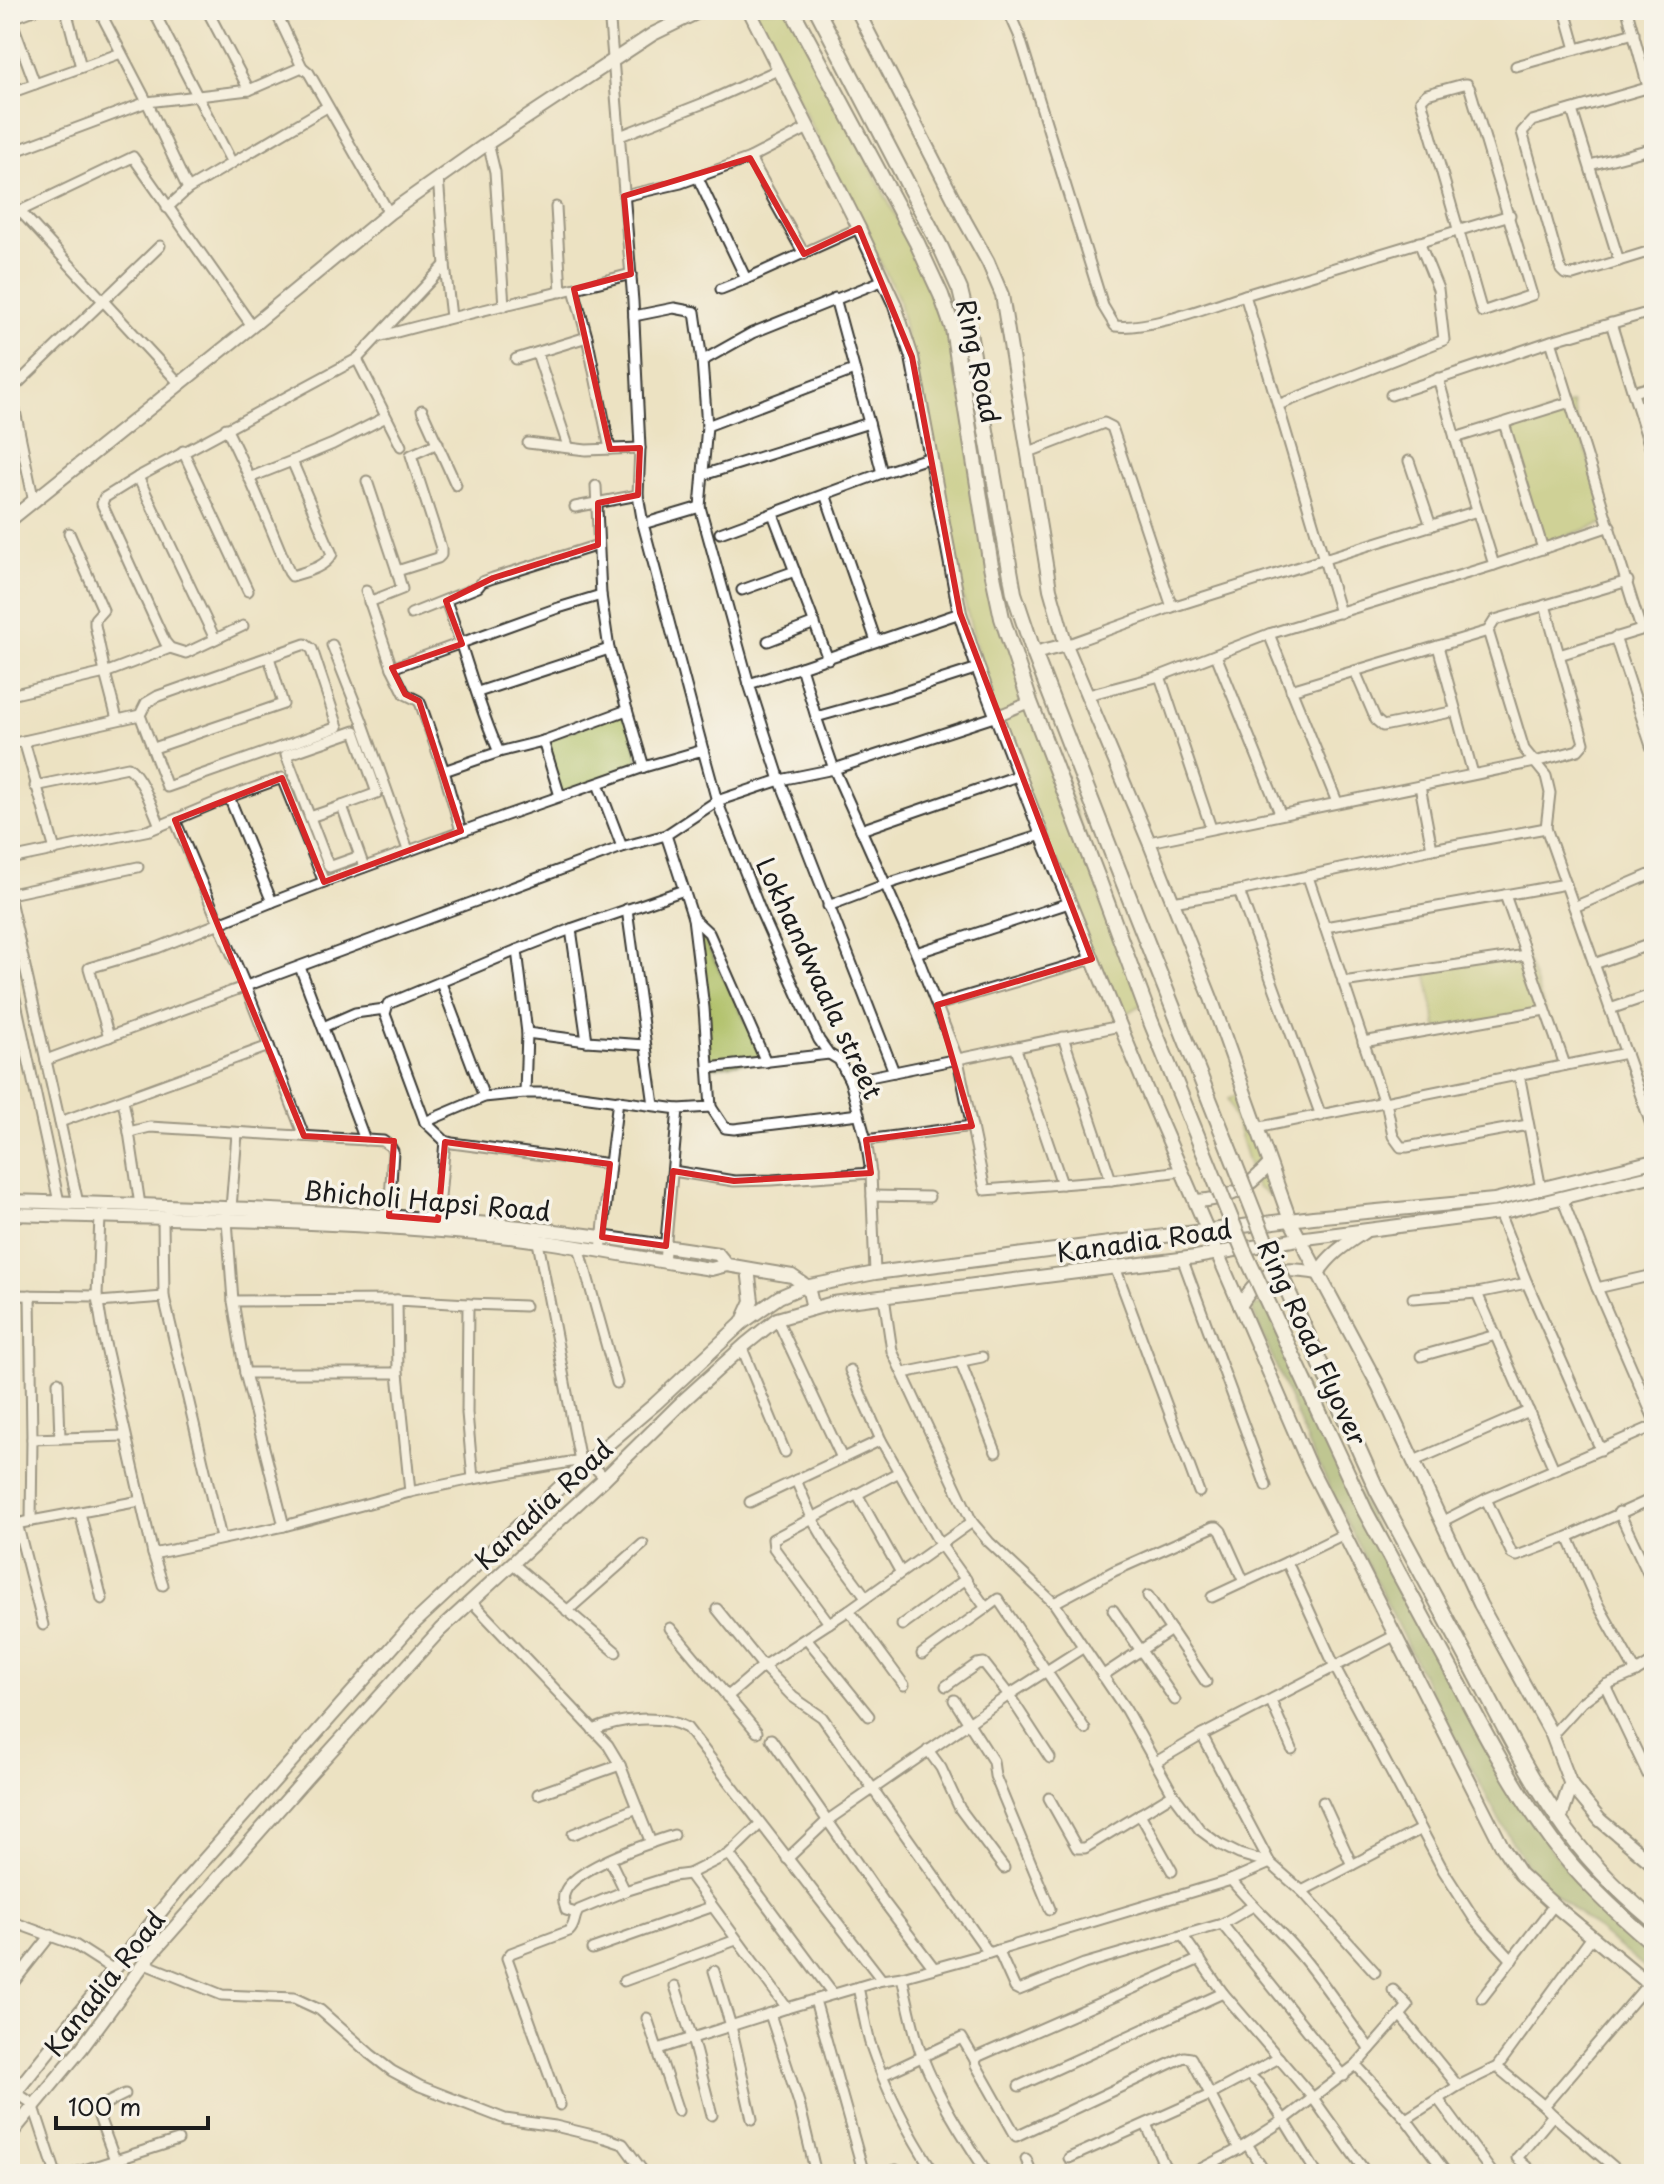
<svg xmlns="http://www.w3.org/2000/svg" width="1664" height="2184" font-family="'Playpen Sans',sans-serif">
  <rect width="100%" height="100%" fill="#f7f3e8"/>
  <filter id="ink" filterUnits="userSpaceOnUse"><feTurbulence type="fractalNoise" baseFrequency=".0125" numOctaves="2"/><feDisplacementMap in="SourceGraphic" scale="16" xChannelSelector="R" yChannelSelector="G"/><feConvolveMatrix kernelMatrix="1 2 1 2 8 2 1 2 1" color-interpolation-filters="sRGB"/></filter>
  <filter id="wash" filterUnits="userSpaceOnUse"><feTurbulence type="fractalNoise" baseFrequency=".006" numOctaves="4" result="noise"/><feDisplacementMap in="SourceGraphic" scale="32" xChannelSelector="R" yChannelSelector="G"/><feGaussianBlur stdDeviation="1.8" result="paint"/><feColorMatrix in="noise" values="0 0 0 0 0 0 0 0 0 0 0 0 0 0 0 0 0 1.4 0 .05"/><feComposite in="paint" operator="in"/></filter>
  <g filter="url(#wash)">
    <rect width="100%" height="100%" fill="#ece2c2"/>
    <g fill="#abbd60" stroke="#646c3e" stroke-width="2">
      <polygon points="753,10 791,10 953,329 1006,632 1149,1000 1117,1020 1002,740 950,550 898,297"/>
      <polygon points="1572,403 1607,522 1543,544 1504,430"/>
      <polygon points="627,710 640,768 560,796 543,741"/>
      <polygon points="693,918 765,1059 709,1068"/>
      <polygon points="1526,955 1545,1010 1437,1029 1426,970"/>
      <polygon points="1239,1094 1276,1199 1256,1187 1228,1098"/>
    </g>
    <polygon fill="#88a456" stroke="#526039" stroke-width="2" points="1264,1304 1447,1673 1515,1800 1574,1880 1654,1953 1654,1976 1534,1877 1502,1825 1420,1671 1310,1447 1251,1307"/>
  </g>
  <g filter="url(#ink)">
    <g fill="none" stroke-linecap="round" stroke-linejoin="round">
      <g stroke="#3b3a35" stroke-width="13">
        <g id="street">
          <polyline points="66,10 81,67"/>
          <polyline points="99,10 147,102 188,189 327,107"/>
          <polyline points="153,10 232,163"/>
          <polyline points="207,10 249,90"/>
          <polyline points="275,10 302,67"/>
          <polyline points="609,10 633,301 640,448 638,495 643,524"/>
          <path d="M1008 10 1019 35 1103 306 1115 326C1151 330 1209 306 1245 295"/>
          <polyline points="1565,10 1576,49"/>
          <polyline points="1627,10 1648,87"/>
          <polyline points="10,19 34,10"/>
          <polyline points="11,19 35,84"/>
          <polyline points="1516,66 1634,33"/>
          <polygon points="1464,84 1467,84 1470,89 1532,295 1482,312 1421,100 1427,94"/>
          <polyline points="1654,86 1532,121 1522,132 1561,270 1565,274 1573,275 1654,250"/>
          <polyline points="10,93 121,53"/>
          <polyline points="1572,110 1619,261"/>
          <polyline points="620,136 709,101 780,69"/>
          <polyline points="488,143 495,172 504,306"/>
          <polyline points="10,153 147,102 249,90 302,67 309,73 389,213"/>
          <polyline points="750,158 804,254"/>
          <polyline points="1590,165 1654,148"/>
          <polyline points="697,176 746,279 721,289"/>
          <polyline points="438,177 445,265 451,317"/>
          <polyline points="624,196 681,183 750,158 808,128"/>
          <polyline points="556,207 561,292"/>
          <polyline points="167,208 188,189"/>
          <polyline points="20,211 180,384"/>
          <polyline points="10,214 20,211 133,157 252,326"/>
          <polyline points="746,279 859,228"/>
          <polyline points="574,289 587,337 610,449"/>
          <polyline points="835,298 869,423"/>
          <polyline points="634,316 674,308 695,312 702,361 752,333 884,280"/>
          <polyline points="1611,323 1654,460"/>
          <path d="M382 336C464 313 548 296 631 274"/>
          <polyline points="1551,341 1641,629"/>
          <polyline points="537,353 568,446"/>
          <polyline points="357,359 401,446"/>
          <polyline points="516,359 587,337"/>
          <polyline points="1438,378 1455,438 1494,565"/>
          <polyline points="10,387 34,502"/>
          <polyline points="11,390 160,246"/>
          <polyline points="1633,392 1654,386"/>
          <polyline points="1391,395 1551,341 1654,311"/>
          <polyline points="1278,405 1444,340 1438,289 1419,242"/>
          <polyline points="422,410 456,485"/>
          <polyline points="1504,423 1543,549"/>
          <polyline points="707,426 854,370"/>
          <path d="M226 428C250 475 269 524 289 572L292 576C305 572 326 567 332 554L292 461 249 478"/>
          <polyline points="1455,438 1570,402"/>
          <polyline points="528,443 586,450 640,448"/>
          <polyline points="183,451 248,591"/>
          <polyline points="1029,452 1104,423 1112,427 1172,607"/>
          <polyline points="292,461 333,444 386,417"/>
          <polyline points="1409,461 1431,526"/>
          <polyline points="703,475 869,423 882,473"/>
          <polyline points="138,477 104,498 102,504 165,642 170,648 186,653 243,626"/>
          <polyline points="367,481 397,571"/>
          <polyline points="596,486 601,595 609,649 644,767"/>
          <polyline points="825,494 876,641"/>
          <polyline points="575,507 638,495"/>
          <polyline points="700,507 707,426 702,361"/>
          <polyline points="773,514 828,659"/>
          <polyline points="69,533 103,610 95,619 95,625 105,673 117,719"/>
          <polyline points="720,533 882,473 931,457"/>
          <polyline points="1628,581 1495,620 1488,631 1524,749 1546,776 1550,793 1546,828 1654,1133"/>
          <polyline points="742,590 795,571"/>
          <polyline points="366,591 392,668"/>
          <path d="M446 601C465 651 477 704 499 752"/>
          <polyline points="369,602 402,589 397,571 438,558 441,555 441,548 411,455 438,443"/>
          <polyline points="1340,613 1245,295 1510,215"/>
          <polyline points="411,614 478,587 482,582 493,578 598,545"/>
          <polyline points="1269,634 1337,802"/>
          <polyline points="1615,637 1654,755"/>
          <polyline points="215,639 138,477 357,359 445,265"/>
          <polyline points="768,641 815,623"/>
          <polyline points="332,645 362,721 408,850"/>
          <polyline points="1066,645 1172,607 1477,511"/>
          <polyline points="1438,646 1473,774"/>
          <polyline points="1216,655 1280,813"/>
          <polyline points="1559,655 1654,626"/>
          <polyline points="801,667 960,613"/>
          <polyline points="1355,671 1376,720 1383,726 1456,711"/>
          <polyline points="1160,676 1211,828"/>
          <polyline points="1291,690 1488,631"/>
          <polyline points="478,692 609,649"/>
          <polyline points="10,695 105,673 170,648"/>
          <polyline points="1088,695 1160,676 1269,634 1494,565 1610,526"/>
          <polyline points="1030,702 997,716 834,769 780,780 894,1072 1120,1026"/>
          <polyline points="816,717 834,769 916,953 958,1060 985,1190 1111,1180 1181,1171"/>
          <polyline points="24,741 55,850"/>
          <polyline points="543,741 560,796"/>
          <polyline points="10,744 140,715 167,787 338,727 312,649 305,644 158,696 146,703 140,715"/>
          <polyline points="154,748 283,704 269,657"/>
          <polyline points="703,750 643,524 700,507 749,684"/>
          <polyline points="444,771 421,705 419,701 405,694 392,668 555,609 601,595"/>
          <polyline points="598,784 622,847"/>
          <path d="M35 786 128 767C142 777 153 809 160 826"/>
          <polyline points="1420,786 1432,849"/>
          <polyline points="310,817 342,806"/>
          <polyline points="175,820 246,987 304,1136"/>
          <polyline points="861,830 1020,775"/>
          <polyline points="461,831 444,771 499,752 543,741 627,710"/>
          <polyline points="1149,842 1535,762 1578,750 1584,743 1545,605"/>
          <polyline points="360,856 329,867 286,755 355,731 377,793 342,806 364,867"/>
          <polyline points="10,859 150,830 229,797 272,902 324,882 282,778 229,797"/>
          <polyline points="1308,877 1384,1103"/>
          <polyline points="324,882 504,816 644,767 703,750 717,801 760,910 802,1004 819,1040 829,1054 839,1060 850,1081 866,1140 871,1173 875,1273"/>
          <polyline points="684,890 666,835 717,801 780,780 749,684 801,667 816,717 891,696 978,668"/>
          <polyline points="1239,891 1321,1116"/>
          <polyline points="10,894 138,867"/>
          <polyline points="1505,895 1565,1065"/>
          <polyline points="10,900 78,1203"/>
          <polyline points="1172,902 1239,891 1432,849 1546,828"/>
          <polyline points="828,906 884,885 1042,835"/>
          <polyline points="1574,907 1654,873"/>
          <polyline points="627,909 654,1105"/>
          <polyline points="693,918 709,933 766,1062"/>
          <polyline points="1325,927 1566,884"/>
          <polyline points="916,953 1069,903"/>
          <polyline points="1594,964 1654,943"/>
          <polyline points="300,967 365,1140"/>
          <polyline points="10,975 59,1202"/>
          <polyline points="1343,982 1526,955"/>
          <polyline points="441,983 484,1097"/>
          <polyline points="937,1005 1092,959"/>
          <polyline points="1610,1009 1654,994"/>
          <polyline points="323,1027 355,1013 385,1009"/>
          <polyline points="527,1033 587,1041 571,929"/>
          <polyline points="109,1037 89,968 157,948 272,902"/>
          <polyline points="1063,1037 1111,1180"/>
          <polyline points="587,1041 645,1045"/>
          <polyline points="1363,1042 1545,1010"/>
          <polyline points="1016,1049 1062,1184"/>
          <polyline points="46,1060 622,847 666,835"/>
          <polyline points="709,1068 829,1054"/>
          <polyline points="1519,1074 1541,1189"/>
          <polyline points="850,1081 894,1072"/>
          <polyline points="525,1093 527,1033 517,950 571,929 684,890 693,918 704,1008 711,1107 678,1109 664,1262"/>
          <polyline points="123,1100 129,1132"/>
          <polyline points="1386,1102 1393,1136 1401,1147 1407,1147 1528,1125"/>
          <polyline points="711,1107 725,1128 734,1129 859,1114"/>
          <polyline points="60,1122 269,1046"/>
          <polyline points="425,1122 385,1014 388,1004 517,950"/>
          <polyline points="1256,1128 1626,1053"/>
          <polyline points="866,1140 972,1126"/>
          <polyline points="610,1164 618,1100"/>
          <polyline points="673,1171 734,1181 772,1180 871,1173"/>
          <polyline points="872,1196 929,1197"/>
          <polyline points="1562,1198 1597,1288 1654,1419"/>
          <polyline points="140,1205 129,1132 150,1127 383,1141 390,1146 393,1151 389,1216"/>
          <polyline points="231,1208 237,1134"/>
          <polyline points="1499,1213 1527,1283 1601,1450"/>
          <polyline points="100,1216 97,1296 104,1339 153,1554 284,1526 245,1373 398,1373 397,1300 468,1304 467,1413 473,1479 576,1461 588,1461 605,1478"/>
          <polyline points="163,1218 164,1297 221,1538"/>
          <polyline points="227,1220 233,1301 397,1300"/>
          <polyline points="438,1220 445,1141"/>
          <polyline points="537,1237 580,1461"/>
          <polyline points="579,1247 617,1383"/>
          <polyline points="601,1251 610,1164 452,1143 445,1141 425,1122 484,1097 525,1093 559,1093 678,1109"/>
          <polyline points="1182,1258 1266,1486"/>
          <polyline points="1115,1267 1199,1492"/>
          <polyline points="1597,1288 1654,1275"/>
          <polyline points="1477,1293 1554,1469"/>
          <polyline points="10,1295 97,1296"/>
          <polyline points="30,1295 32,1439 31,1520"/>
          <polyline points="884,1297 892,1351 972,1522 989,1542 1054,1603 1126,1710 1173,1794 1200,1830 1219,1844 1239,1854 1270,1863 1302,1891 1375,1972"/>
          <polyline points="1413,1298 1477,1293 1527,1283"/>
          <polyline points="233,1301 245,1373"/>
          <polyline points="98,1302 164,1297"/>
          <polyline points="468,1304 525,1306"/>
          <polyline points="777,1319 842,1458"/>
          <polyline points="742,1348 785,1452"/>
          <polyline points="1421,1356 1496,1335"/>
          <polyline points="960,1361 996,1452"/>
          <polyline points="850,1370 881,1440 899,1472 940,1544 986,1608 922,1654"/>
          <polyline points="398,1373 410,1492"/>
          <polyline points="903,1373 982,1357"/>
          <polyline points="58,1382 60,1438"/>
          <polyline points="32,1439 125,1436"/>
          <polyline points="1414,1461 1529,1411"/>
          <polyline points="796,1480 812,1518 829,1547 866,1597"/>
          <polyline points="857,1494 900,1571"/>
          <polyline points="1486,1499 1512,1554 1517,1556 1568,1537 1654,1498"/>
          <polyline points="750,1502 881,1440"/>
          <polyline points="1619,1512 1654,1586"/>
          <polyline points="80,1513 102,1599"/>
          <polyline points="1443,1521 1486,1499 1654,1426"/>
          <polyline points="17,1523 43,1625"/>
          <polyline points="10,1525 140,1501"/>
          <polyline points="284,1526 410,1492 473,1479"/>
          <polyline points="1344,1534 1287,1562 1335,1667 1443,1870 1475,1920 1512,1960"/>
          <polyline points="153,1554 163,1585"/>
          <polyline points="512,1563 616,1652"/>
          <polyline points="1148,1596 1206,1682"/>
          <polyline points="1212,1597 1287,1562"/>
          <polyline points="471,1601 608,1745 620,1765 651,1843"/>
          <polyline points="1054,1603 1114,1571 1213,1527 1217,1527 1221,1531 1244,1582"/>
          <polyline points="986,1608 998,1599 1085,1729"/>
          <polyline points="717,1609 763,1666 793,1697 822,1717 989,1953"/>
          <polyline points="849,1610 972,1522"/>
          <polyline points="1113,1610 1175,1700"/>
          <polyline points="567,1611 643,1544"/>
          <polyline points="829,1623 774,1548 773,1539 899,1472"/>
          <polyline points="902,1625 966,1579"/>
          <polyline points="670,1628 757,1732"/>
          <polyline points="807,1639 869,1716"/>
          <polyline points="1636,1672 1654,1661"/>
          <polyline points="1102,1676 1171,1630"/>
          <polyline points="1605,1685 1648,1775 1654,1780"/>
          <polyline points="946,1686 977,1664 984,1663 1009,1695 1050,1758"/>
          <polyline points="727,1697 763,1666 849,1610 904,1685"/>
          <polyline points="954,1700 993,1761 995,1776 1004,1798 1050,1909"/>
          <polyline points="1271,1701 1292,1749"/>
          <path d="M593 1730C620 1718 661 1714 687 1728L882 1980"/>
          <polyline points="1552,1735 1582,1702 1605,1685 1636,1672 1597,1603 1568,1537"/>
          <polyline points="771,1739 884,1902 934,1968"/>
          <polyline points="928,1750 941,1768 960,1809 1004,1868"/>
          <polyline points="1156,1762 1202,1735 1396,1635"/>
          <polyline points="538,1794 620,1765"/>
          <polyline points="1049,1798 1077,1848 1085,1848 1173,1794"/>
          <polyline points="1323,1802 1352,1865"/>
          <polyline points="1140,1814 1172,1871"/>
          <polyline points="760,1824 729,1854 833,1994"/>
          <polyline points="573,1834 637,1808"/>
          <polyline points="787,1859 828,1820 1009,1695 1084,1647"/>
          <polyline points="610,1860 625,1891"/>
          <polyline points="689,1874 787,2008 882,1980 902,1977 989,1953 1231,1880 1270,1863 1202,1735"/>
          <path d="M1231 1880C1253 1907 1280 1930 1303 1958 1327 1987 1347 2019 1370 2049"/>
          <polyline points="1302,1891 1421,1829"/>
          <path d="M576 1913 566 1910C564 1903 562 1898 565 1892 574 1868 649 1843 674 1835"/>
          <polyline points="10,1921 75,1945 114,1970"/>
          <polyline points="1222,1924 1253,1906"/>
          <polyline points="1183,1936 1223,1993 1313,2098 1367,2174"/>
          <polyline points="592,1949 711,1907"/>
          <polyline points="998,1950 1015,1988 1019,1990 1084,1964 1222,1924 1344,2076"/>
          <polyline points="1200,1959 979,2056 975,2060 976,2065 1016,2136 1184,2057 1191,2058 1239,2149"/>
          <polyline points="145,1964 222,1995 294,1998 320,2010 370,2054 392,2071 420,2086 505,2119 555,2126 605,2138 623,2144 645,2174"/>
          <polyline points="714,1971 731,2026 752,2119"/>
          <path d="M902 1977C908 2003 913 2031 922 2056 938 2097 962 2135 986 2171"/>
          <polyline points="624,1981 736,1940"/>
          <polyline points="675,1986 692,2038 712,2115"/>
          <polyline points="10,1987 51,1935"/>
          <path d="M858 1987C862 2005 865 2025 870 2043 886 2090 908 2133 935 2174"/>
          <polyline points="1482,1998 1554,1905"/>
          <polyline points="815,2000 864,2174"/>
          <polyline points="770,2014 799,2103 816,2174"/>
          <polyline points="1400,2015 1458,2086"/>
          <polyline points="647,2018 678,2111"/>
          <polyline points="658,2049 787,2008"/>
          <polyline points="1356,2065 1406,2119 1447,2174"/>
          <polyline points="1497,2067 1544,2106 1648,1984"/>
          <polyline points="1248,2074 1259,2084 1284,2120 1356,2065 1408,2006 1393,1990"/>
          <polyline points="883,2075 962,2038 975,2060"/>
          <polyline points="1019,2086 1223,1993"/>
          <polyline points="15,2092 33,2104 56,2174"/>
          <polyline points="1438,2099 1493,2174"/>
          <path d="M560 2105 507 1958 511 1953 569 1931C576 1925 573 1916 579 1910L625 1891 673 1876 689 1874 729 1854"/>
          <polyline points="1553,2115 1622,2174"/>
          <polyline points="1406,2119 1458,2086 1497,2067 1592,1937"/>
          <polyline points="1146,2124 1168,2174"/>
          <polyline points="1247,2144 1266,2174"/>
          <polyline points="1069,2158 1210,2095 1279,2058"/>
          <polyline points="1026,2159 1032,2174"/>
          <polyline points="115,2160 99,2117 101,2106 125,2094"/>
          <polyline points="72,2174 178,2140"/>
          <polyline points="882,2174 896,2170 901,2174"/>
          <polyline points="1149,2174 1166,2167"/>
          <polyline points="1191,2174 1239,2149 1284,2120 1317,2174"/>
          <polyline points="1535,2174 1517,2158 1553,2115 1544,2106"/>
        </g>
      </g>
      <g stroke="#3b3a35" stroke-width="16">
        <g id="secondary">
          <polyline points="749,10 859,228 894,303 912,357 960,613 978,668 1042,835 1142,1079 1309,1465 1503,1848 1520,1874 1554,1905 1654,1988"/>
          <polyline points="857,10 965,221 988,262 1002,295 1050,589 1066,645 1149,842 1211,998 1290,1220 1379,1387 1480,1604 1552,1735 1571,1785 1600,1820 1654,1865"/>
          <polyline points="10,520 252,326 389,213 488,143 653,34 702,10"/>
          <polyline points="1034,653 1066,645"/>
          <path d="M10 1201C174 1206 338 1210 501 1225 574 1232 646 1243 718 1254L727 1265 792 1276 808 1287 813 1308"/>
          <path d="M1196 1201C1230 1199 1246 1190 1269 1165"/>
          <path d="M10 1214C166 1218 322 1220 477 1234 556 1240 633 1258 711 1269L727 1265"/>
          <path d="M1240 1306C1262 1270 1277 1266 1318 1273 1330 1254 1346 1244 1364 1232"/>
          <polyline points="742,1323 752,1301 748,1269"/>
          <polyline points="10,2099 182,1885 412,1625 588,1461 655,1404 742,1323 779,1297 800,1288 875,1273 1313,1217 1494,1200 1654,1161"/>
          <polyline points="10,2135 81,2049 148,1958 307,1777 440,1630 605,1478 684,1400 746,1344 777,1319 833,1303 1196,1257 1298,1239 1499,1213 1654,1175"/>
        </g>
      </g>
      <g stroke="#3b3a35" stroke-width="18">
        <g id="primary">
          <polyline points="792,10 917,243 941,295 953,329 991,566 1002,618 1030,702 1099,881"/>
          <polyline points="817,10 941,248 960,290 966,315 1014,593 1034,653 1120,874"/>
          <path d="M1476 1674C1502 1723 1527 1773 1558 1818 1584 1857 1618 1891 1654 1921"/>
          <path d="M1459 1684C1487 1738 1517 1793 1554 1843 1582 1881 1618 1914 1654 1944"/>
          <polyline points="1559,1820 1571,1785"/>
        </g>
      </g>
      <use href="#street" stroke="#fff" stroke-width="9"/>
      <use href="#secondary" stroke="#fff" stroke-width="12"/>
      <use href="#primary" stroke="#fff" stroke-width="14"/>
      <g stroke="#3b3a35" stroke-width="18" stroke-linecap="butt">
        <g id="primary-bridge">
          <polyline points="1120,874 1265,1240 1377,1490 1476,1674"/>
          <polyline points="1099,881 1151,1022 1243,1249 1365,1511 1459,1684"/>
        </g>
      </g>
      <use href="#primary-bridge" stroke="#fff" stroke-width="14"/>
    </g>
  </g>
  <path d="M0 0H1664V2184H0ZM750 158 804 254 859 228 912 357 960 613 1092 959 937 1005 972 1126 866 1140 871 1173 734 1181 673 1171 666 1246 602 1237 610 1164 445 1142 438 1220 389 1216 394 1141 304 1136 175 820 282 778 324 882 461 831 419 701 405 694 392 668 462 644 446 601 493 578 598 545V503L638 495 640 448 610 449 574 289 631 274 624 196Z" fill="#ece2c2" fill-opacity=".55" fill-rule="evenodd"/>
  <path fill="none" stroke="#d62828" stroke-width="6" stroke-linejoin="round" d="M750 158 804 254 859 228 912 357 960 613 1092 959 937 1005 972 1126 866 1140 871 1173 734 1181 673 1171 666 1246 602 1237 610 1164 445 1142 438 1220 389 1216 394 1141 304 1136 175 820 282 778 324 882 461 831 419 701 405 694 392 668 462 644 446 601 493 578 598 545V503L638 495 640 448 610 449 574 289 631 274 624 196Z"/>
  <g text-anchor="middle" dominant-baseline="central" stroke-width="7" stroke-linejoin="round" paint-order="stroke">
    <g font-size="26" fill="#1c1c1c" stroke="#f7f3e8">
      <text transform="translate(979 361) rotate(78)">Ring Road</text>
      <text transform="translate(820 978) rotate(65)">Lokhandwaala street</text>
      <text transform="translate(427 1200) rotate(5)">Bhicholi Hapsi Road</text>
      <text transform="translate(1144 1240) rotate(-8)">Kanadia Road</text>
      <text transform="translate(1313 1342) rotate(65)">Ring Road Flyover</text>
      <text transform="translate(543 1504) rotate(-43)">Kanadia Road</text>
      <text transform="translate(104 1983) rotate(-52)">Kanadia Road</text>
    </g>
  </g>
  <rect width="1664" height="2184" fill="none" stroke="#f7f3e8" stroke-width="40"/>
  <path d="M56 2116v12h152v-12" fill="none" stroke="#1c1c1c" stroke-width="4"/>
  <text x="68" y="2116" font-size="24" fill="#1c1c1c" stroke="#f7f3e8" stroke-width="6" paint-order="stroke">100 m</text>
</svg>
